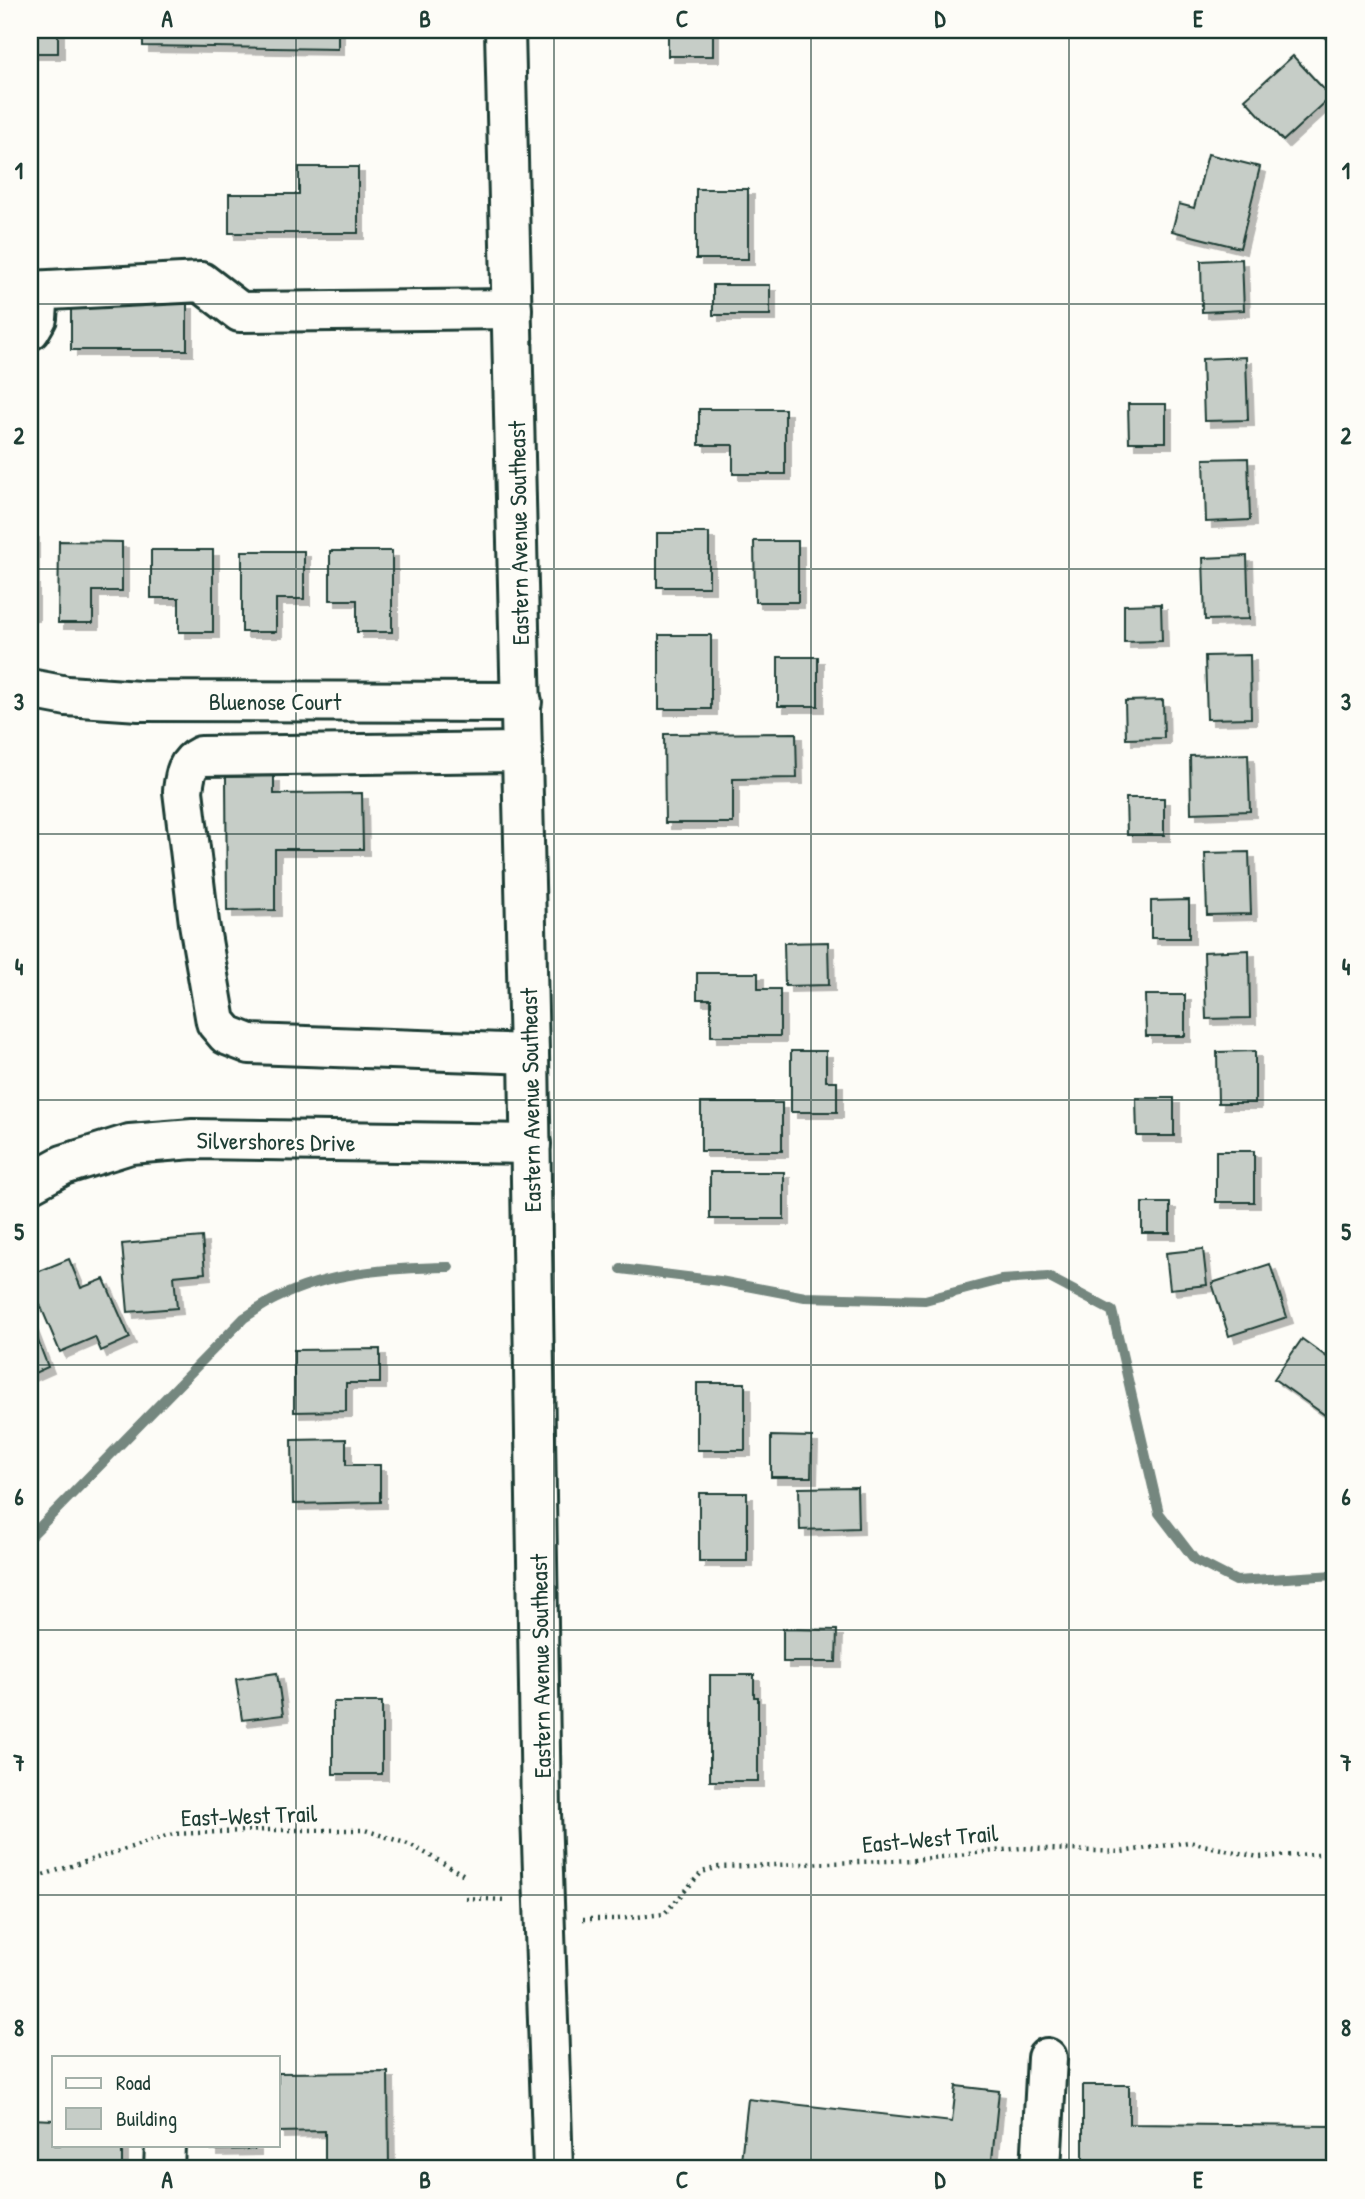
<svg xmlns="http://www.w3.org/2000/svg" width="1365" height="2199" font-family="'Patrick Hand',sans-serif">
  <defs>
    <filter id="shadow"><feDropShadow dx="6" dy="6" stdDeviation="0" flood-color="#0004"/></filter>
  </defs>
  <rect width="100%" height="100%" fill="#fdfcf7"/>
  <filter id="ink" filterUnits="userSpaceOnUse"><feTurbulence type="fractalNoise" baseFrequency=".0143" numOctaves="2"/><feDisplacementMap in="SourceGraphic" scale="14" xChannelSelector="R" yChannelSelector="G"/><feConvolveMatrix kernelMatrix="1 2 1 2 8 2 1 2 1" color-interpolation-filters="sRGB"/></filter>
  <g filter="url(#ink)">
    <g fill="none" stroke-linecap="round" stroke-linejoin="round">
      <g stroke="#75877f" stroke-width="10">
        <polyline points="621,1269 720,1281 805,1297 925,1300 1001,1280 1048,1277 1112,1311 1159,1513 1195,1560 1236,1581 1335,1575"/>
        <path d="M30 1537 244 1318C255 1311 266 1303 277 1298 329 1272 391 1268 449 1267"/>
      </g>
    </g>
    <g fill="#c6cdc7" stroke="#1f3d34" stroke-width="2" filter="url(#shadow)">
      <rect x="30" y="30" width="28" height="23"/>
      <polygon points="143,30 338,30 338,49 143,46"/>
      <rect x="668" y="30" width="45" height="26"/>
      <polygon points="1321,30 1335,30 1335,34 1325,38"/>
      <polygon points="1293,56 1331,97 1283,141 1245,99"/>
      <polygon points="1208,154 1260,167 1240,248 1172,231 1179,204 1194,208"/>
      <polygon points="299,167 358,167 358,233 229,233 229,194 299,194"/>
      <rect x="696" y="189" width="52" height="70"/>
      <polygon points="1242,259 1244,310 1202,312 1201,261"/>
      <rect x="713" y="285" width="57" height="30"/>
      <rect x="71" y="303" width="116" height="47"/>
      <polygon points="1246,357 1248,420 1204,421 1202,359"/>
      <polygon points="1128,404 1166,404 1166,442 1129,442"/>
      <polygon points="699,409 785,409 785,474 733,474 733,445 699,445"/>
      <polygon points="1248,458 1250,520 1206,522 1204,459"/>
      <rect x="30" y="532" width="3" height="83"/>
      <rect x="657" y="533" width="52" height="54"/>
      <polygon points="59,541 122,542 122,591 93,591 93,623 58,623"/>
      <polygon points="754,541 798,541 798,602 755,602"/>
      <polygon points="151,550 213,550 213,632 179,632 179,598 151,598"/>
      <polygon points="242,551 304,551 304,599 276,599 276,632 242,632"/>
      <polygon points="330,551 392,551 392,632 357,632 357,600 330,600"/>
      <polygon points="1247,556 1249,619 1205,620 1203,558"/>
      <polygon points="1161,604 1162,641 1124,642 1124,605"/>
      <rect x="659" y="635" width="52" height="74"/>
      <polygon points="1250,655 1251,718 1207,719 1205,656"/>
      <rect x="778" y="657" width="40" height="49"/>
      <polygon points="1163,700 1164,738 1126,739 1125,701"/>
      <polygon points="796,733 797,778 733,779 733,823 665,823 664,734"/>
      <polygon points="1248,754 1250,811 1191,813 1190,756"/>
      <polygon points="274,776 274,794 362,793 363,849 275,849 275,910 227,911 226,777"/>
      <polygon points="1126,798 1164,798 1164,835 1127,835"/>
      <polygon points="1249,852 1251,914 1207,915 1205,853"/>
      <polygon points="1189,900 1189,938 1151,938 1151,901"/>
      <polygon points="828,942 829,985 785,986 784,943"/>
      <polygon points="1249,950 1250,1018 1206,1019 1204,952"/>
      <polygon points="697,973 758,973 758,989 780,989 780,1036 711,1036 711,999 697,999"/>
      <polygon points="1145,995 1185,995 1185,1036 1146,1036"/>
      <polygon points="791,1051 826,1051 826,1081 837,1081 837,1112 791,1112"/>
      <polygon points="1255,1051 1255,1103 1218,1103 1217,1052"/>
      <polygon points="1136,1098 1174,1098 1174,1136 1137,1136"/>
      <rect x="701" y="1103" width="81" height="48"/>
      <rect x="1216" y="1151" width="38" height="51"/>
      <rect x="710" y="1172" width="74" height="47"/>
      <rect x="1142" y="1203" width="28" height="30"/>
      <polygon points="202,1237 205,1273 174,1276 177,1308 128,1312 122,1244"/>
      <polygon points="1203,1249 1207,1285 1170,1289 1166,1253"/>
      <polygon points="69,1259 81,1288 104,1279 130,1338 101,1351 95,1337 60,1352 30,1281 30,1275"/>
      <polygon points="1270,1264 1287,1317 1229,1336 1212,1283"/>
      <polygon points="30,1320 48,1367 30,1375"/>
      <polygon points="1302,1339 1335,1363 1335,1400 1325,1415 1274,1379"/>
      <polygon points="380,1349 380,1383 346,1383 346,1411 294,1412 294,1350"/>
      <rect x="697" y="1383" width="48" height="67"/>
      <polygon points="771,1436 812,1437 811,1477 771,1477"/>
      <polygon points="346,1439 346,1465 380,1465 380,1502 293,1504 292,1440"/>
      <polygon points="857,1487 858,1528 800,1530 799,1488"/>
      <rect x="699" y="1493" width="48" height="68"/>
      <polygon points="783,1629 837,1630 836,1662 783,1662"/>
      <polygon points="277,1673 283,1715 242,1720 236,1679"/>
      <polygon points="710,1675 754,1675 754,1697 758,1697 758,1781 710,1781"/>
      <rect x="333" y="1702" width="49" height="72"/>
      <polygon points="388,2072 389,2169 325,2169 325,2131 278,2132 278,2073"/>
      <polygon points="1083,2085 1129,2085 1129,2124 1335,2126 1334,2169 1083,2169"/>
      <polygon points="956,2086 999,2091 991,2169 837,2169 799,2165 798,2169 740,2169 748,2099 952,2122"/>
      <polygon points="30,2119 54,2120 54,2145 122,2145 122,2169 30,2169"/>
      <polygon points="212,2145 255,2145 255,2149 212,2150"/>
      <polygon points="258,2165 258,2169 213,2169 213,2166"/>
    </g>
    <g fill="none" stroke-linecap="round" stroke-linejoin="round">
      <g stroke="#1f3d34" stroke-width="44">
        <g id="minor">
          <polyline points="505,30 529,1054 541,1813 553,2169"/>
          <polyline points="30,291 201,282 240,312 512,309"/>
          <polyline points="30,330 37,318 39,291"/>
          <polyline points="30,689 67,696 139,701 522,702"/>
          <path d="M523 752 201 756C186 763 185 775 183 791L199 923 216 1022 227 1035 250 1044 529 1054"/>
          <polyline points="30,1183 63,1165 130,1144 193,1139 531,1144"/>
          <polyline points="164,2169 165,2145"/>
          <polyline points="1041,2169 1047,2058"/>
        </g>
      </g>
      <g stroke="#1f3d34" stroke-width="4.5" stroke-dasharray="2 5" stroke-linecap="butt">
        <polyline points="30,1879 173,1834 267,1830 365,1830 411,1845 466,1876"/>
        <polyline points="466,1898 506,1900"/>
        <polyline points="583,1919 618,1919 664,1914 702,1872 719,1867 914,1860 1021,1848 1121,1852 1189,1842 1258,1857 1335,1853"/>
      </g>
      <use href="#minor" stroke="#fdfcf7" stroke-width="38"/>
    </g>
  </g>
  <path fill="none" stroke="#1f3d34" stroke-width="2" stroke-opacity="0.55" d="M296 30V2169M554 30V2169M811 30V2169M1069 30V2169M30 304H1335M30 569H1335M30 834H1335M30 1100H1335M30 1365H1335M30 1630H1335M30 1895H1335"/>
  <g text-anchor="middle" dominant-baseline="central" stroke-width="5" stroke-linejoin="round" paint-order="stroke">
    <g font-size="24" fill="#1f3d34" stroke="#fdfcf7">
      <text transform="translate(518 533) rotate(-91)">Eastern Avenue Southeast</text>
      <text x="275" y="701">Bluenose Court</text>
      <text transform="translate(530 1100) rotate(-91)">Eastern Avenue Southeast</text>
      <text transform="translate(276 1141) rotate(1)">Silvershores Drive</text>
      <text transform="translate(540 1666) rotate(-91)">Eastern Avenue Southeast</text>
      <text transform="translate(249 1815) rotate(-2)">East-West Trail</text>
      <text transform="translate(930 1838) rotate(-5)">East-West Trail</text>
    </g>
  </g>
  <rect width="1365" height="2199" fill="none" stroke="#fdfcf7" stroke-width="77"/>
  <rect x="52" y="2056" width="228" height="91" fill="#fdfcf7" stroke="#a4b0a9" stroke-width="2"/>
  <rect x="66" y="2078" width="35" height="10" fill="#fdfcf7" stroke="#a4b0a9" stroke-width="2"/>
  <text x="116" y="2090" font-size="21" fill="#1f3d34">Road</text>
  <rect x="66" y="2108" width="35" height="21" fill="#c6cdc7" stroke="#a4b0a9" stroke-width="2"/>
  <text x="116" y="2126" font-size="21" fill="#1f3d34">Building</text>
  <rect x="38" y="38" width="1288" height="2122" fill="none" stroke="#1f3d34" stroke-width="2.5"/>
  <g font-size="23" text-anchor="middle" font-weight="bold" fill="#1f3d34">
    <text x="167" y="27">A</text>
    <text x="425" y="27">B</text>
    <text x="682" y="27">C</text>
    <text x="940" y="27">D</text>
    <text x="1198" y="27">E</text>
    <text x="19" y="179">1</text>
    <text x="1346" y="179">1</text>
    <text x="19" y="444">2</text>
    <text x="1346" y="444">2</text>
    <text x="19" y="710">3</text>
    <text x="1346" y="710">3</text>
    <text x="19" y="975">4</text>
    <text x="1346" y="975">4</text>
    <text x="19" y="1240">5</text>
    <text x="1346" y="1240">5</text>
    <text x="19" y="1505">6</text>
    <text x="1346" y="1505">6</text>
    <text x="19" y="1771">7</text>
    <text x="1346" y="1771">7</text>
    <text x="19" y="2036">8</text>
    <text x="1346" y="2036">8</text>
    <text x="167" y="2188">A</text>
    <text x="425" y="2188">B</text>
    <text x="682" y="2188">C</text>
    <text x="940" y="2188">D</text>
    <text x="1198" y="2188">E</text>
  </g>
</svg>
